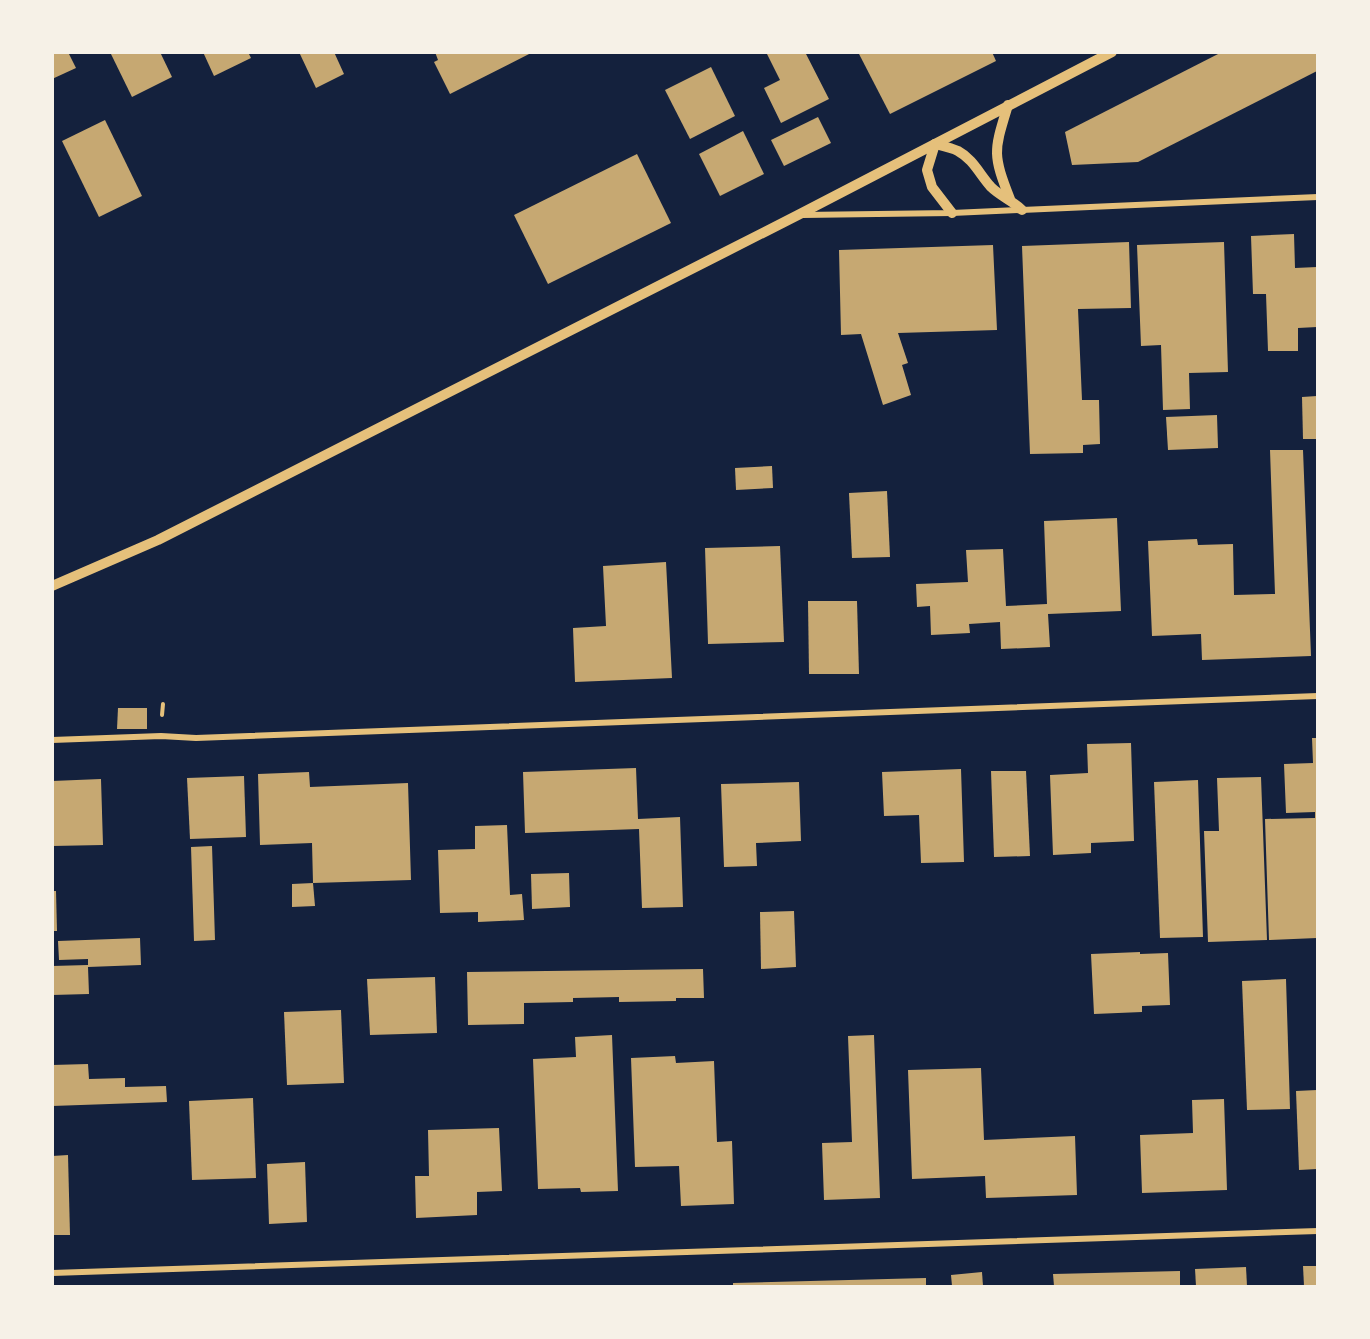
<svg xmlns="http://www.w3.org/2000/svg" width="1370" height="1339" font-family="'Nunito Sans',sans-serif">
  <rect width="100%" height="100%" fill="#14213d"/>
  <g fill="#c6a872">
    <polygon points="52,52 68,52 76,68 52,79"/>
    <polygon points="110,52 160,52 172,77 132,97"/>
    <polygon points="203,52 248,52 251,58 214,76"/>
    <polygon points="299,52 334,52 344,74 316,88"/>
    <polygon points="435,52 533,52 450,94 434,62 438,60"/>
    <polygon points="766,52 805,52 829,99 781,123 764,88 780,80"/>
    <polygon points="858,52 992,52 996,61 890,114"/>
    <polygon points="1222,52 1317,52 1317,71 1138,162 1072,165 1065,132"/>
    <polygon points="711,67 735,116 690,139 665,90"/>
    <polygon points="818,117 831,143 784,166 771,140"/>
    <polygon points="105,120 142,196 99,217 62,141"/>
    <polygon points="743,131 764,174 720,196 699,154"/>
    <polygon points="637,154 671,223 548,284 514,215"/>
    <polygon points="1294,234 1295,268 1317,267 1317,327 1298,328 1298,351 1268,351 1266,294 1253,294 1251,236"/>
    <polygon points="1129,242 1131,308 1078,309 1082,400 1099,400 1100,444 1083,445 1083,453 1030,454 1022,246"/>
    <polygon points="1224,242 1228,372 1189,373 1190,409 1163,410 1161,345 1141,346 1137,245"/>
    <polygon points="993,245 997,330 898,333 908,363 902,365 911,395 883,405 861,334 841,335 839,250"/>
    <polygon points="1317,396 1317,439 1303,439 1302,397"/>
    <polygon points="1217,415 1218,448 1168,450 1166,417"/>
    <polygon points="1270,450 1303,450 1311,656 1202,660 1201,634 1152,636 1148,541 1197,539 1198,545 1233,544 1234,595 1275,594"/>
    <polygon points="772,466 773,488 736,490 735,468"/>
    <polygon points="887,491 890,557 852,558 849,493"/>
    <polygon points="1117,518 1121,611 1048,614 1050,647 1001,649 1000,622 969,624 970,633 931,635 930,606 917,607 916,584 968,582 966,550 1003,549 1006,606 1047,604 1044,521"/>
    <polygon points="780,546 784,642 708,644 705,548"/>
    <polygon points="666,562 672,678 575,682 573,628 606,626 603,566"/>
    <polygon points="808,601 857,601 859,674 809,674"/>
    <polygon points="118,708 147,708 147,729 117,729"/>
    <polygon points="1312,738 1317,738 1317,938 1269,940 1265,819 1315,818 1315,812 1286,813 1284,764 1313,763"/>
    <polygon points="1131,743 1134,841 1091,843 1091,853 1053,855 1050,775 1088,773 1087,744"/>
    <polygon points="636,768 638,819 680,817 683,907 642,908 639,829 525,833 523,772"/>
    <polygon points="961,769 964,862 921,863 919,815 884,816 882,772"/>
    <polygon points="991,771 1026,771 1030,856 994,857"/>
    <polygon points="309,772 310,787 408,783 411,880 313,883 312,843 260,845 258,774"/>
    <polygon points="244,776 246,837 190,839 187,778"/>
    <polygon points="1261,777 1267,940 1208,942 1204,831 1219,831 1217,778"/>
    <polygon points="101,779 103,845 52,846 52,781"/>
    <polygon points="1198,780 1203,937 1160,938 1154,782"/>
    <polygon points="799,782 801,841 756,843 757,866 724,867 721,784"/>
    <polygon points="507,825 510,895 522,894 524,920 478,922 478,912 440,913 438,850 475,849 475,826"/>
    <polygon points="212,846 215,940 194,941 191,847"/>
    <polygon points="569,873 570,907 532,909 531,874"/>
    <polygon points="313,883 315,906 292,907 292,884"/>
    <polygon points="52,891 56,891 57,931 52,931"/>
    <polygon points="794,911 796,967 761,969 760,912"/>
    <polygon points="140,938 141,965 88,967 89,994 52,995 52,966 88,965 88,959 59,960 58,941"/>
    <polygon points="1140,952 1140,954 1168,953 1170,1005 1142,1006 1142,1012 1094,1014 1091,954"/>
    <polygon points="703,969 704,998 676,998 676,1001 619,1002 619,997 573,998 573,1002 524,1003 524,1024 468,1025 467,972"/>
    <polygon points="435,977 437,1033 370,1035 367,979"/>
    <polygon points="1286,979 1290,1109 1247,1110 1242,981"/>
    <polygon points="341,1010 344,1083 287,1085 284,1012"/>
    <polygon points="612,1035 618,1191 581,1192 580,1188 538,1189 533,1059 576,1057 575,1037"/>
    <polygon points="874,1035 880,1198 824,1200 822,1143 852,1142 848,1036"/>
    <polygon points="675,1056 676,1063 714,1061 717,1142 732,1141 734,1204 681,1206 679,1166 635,1167 631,1058"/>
    <polygon points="88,1064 89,1079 125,1078 125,1087 166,1086 167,1102 52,1106 52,1065"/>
    <polygon points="981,1068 984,1140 1075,1136 1077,1195 986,1198 985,1176 912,1179 908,1070"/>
    <polygon points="1317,1090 1317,1169 1299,1170 1296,1091"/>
    <polygon points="253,1098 256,1178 192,1180 189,1101"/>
    <polygon points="1224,1099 1227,1190 1142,1193 1140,1135 1193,1133 1192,1100"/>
    <polygon points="499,1128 502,1191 477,1192 477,1215 416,1218 415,1176 429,1176 428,1130"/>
    <polygon points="68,1155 70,1235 52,1235 52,1156"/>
    <polygon points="305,1162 307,1222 269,1224 267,1164"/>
    <polygon points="1303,1266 1317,1266 1317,1286 1304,1286"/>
    <polygon points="1246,1267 1247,1286 1196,1286 1195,1269"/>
    <polygon points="1180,1271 1180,1286 1054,1286 1053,1274"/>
    <polygon points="982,1272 983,1286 952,1286 951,1275"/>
    <polygon points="926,1278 926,1286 733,1286 733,1283"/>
  </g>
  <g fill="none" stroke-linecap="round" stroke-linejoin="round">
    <polyline stroke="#e5c07b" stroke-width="4" points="162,715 163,704"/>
    <g stroke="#e5c07b" stroke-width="6">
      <polyline points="802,215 952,213 1318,197"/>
      <polyline points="52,740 161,736 196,738 1318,696"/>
      <polyline points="52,1273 1318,1231"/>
    </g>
    <g stroke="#e5c07b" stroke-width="10">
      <path d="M1008 105C994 151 992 153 1010 199"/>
      <path d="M935 144C943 146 952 148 958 151 973 159 980 175 991 187 1000 196 1013 201 1022 210"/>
      <polyline points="935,144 927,170 932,187 952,213"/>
      <polyline points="52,586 158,540 798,215 1112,52"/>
    </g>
  </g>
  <rect width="1370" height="1339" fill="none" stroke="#f6f1e7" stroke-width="108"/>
</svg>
